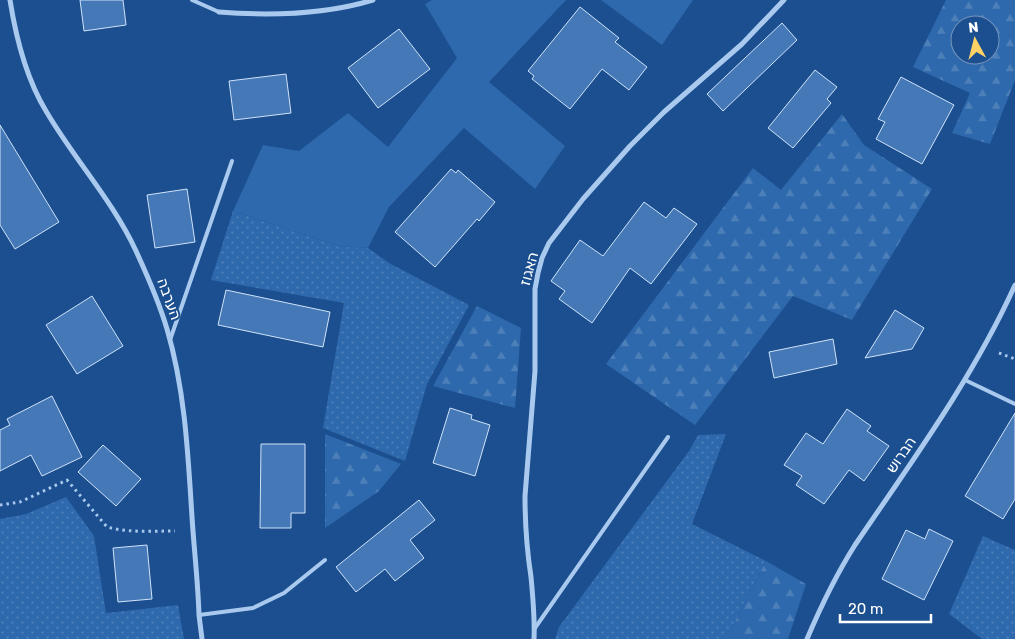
<svg xmlns="http://www.w3.org/2000/svg" width="1015" height="639" font-family="Rubik,Heebo,sans-serif">
  <defs>
    <pattern id="grass-dots" width="8" height="8" patternUnits="userSpaceOnUse" patternTransform="scale(1.25)"><rect width="8" height="8" fill="#2e69ad"/><path d="M2 2h.1M6 6h.1" fill="none" stroke="#4d80b9" stroke-width="1.8" stroke-linecap="round"/></pattern>
    <pattern id="forest-firs" width="22" height="20" patternUnits="userSpaceOnUse" patternTransform="scale(1.25)"><rect width="22" height="20" fill="#2e69ad"/><path d="M5 1l3.5 6h-7zM16 11l3.5 6h-7z" fill="#4d80b9"/></pattern>
  </defs>
  <rect width="100%" height="100%" fill="#1b4f8f"/>
  <g fill="url(#grass-dots)">
    <polygon points="233,211 339,246 368,248 389,263 469,305 427,384 405,461 323,428 344,303 211,280"/>
    <polygon points="726,434 692,524 766,561 726,639 555,639 559,627 689,451 698,435"/>
    <polygon points="66,497 94,536 106,613 178,605 184,639 0,639 0,519 26,514"/>
    <polygon points="983,536 1015,550 1015,639 982,639 949,614"/>
  </g>
  <g fill="url(#forest-firs)" fill-rule="evenodd">
    <path d="M946 0H1015V80L990 144 952 133 970 93 913 67ZM960 25H990V55H960Z"/>
    <polygon points="842,114 864,145 932,189 852,320 793,296 695,425 606,364 753,168 781,190"/>
    <polygon points="477,306 521,328 515,408 433,386"/>
    <polygon points="325,434 401,464 379,491 325,528"/>
    <polygon points="766,561 806,584 788,639 726,639"/>
  </g>
  <g fill="#2e69ad">
    <polygon points="432,0 566,0 489,82 565,146 535,189 464,128 389,207 368,248 339,246 233,211 263,145 299,151 348,113 388,147 457,58 425,4"/>
    <polygon points="601,0 693,0 662,45"/>
  </g>
  <g fill="#4478b7" stroke="#cfe3fa">
    <polygon points="80,0 123,0 126,25 84,31"/>
    <polygon points="580,7 619,38 615,42 647,67 629,90 602,69 570,109 532,79 534,76 528,71"/>
    <polygon points="782,23 797,40 723,111 707,94"/>
    <polygon points="399,29 430,69 378,108 348,68"/>
    <polygon points="815,70 837,87 827,99 831,103 793,148 768,128"/>
    <polygon points="286,74 291,113 234,120 229,81"/>
    <polygon points="901,77 954,105 922,164 876,139 885,122 878,119"/>
    <polygon points="0,125 59,222 15,249 0,225"/>
    <polygon points="451,169 456,173 458,170 495,202 479,221 477,219 435,267 395,232"/>
    <polygon points="187,189 195,242 155,248 147,195"/>
    <polygon points="644,202 666,218 674,208 697,224 651,284 630,268 592,323 559,299 565,291 551,281 580,240 603,256"/>
    <polygon points="226,290 330,312 323,347 218,325"/>
    <polygon points="92,296 123,346 77,374 46,325"/>
    <polygon points="895,310 924,328 912,349 865,358"/>
    <polygon points="833,339 837,364 774,378 769,352"/>
    <polygon points="52,396 82,457 42,476 31,455 0,471 0,430 10,425 7,419"/>
    <polygon points="450,408 472,415 471,419 490,425 475,476 433,463"/>
    <polygon points="847,409 871,426 867,431 889,446 864,481 849,470 824,504 796,485 802,476 784,465 806,433 823,444"/>
    <polygon points="1015,413 1015,499 1003,519 965,496"/>
    <polygon points="261,444 305,444 305,513 291,513 291,528 260,528"/>
    <polygon points="103,445 141,479 116,506 78,472"/>
    <polygon points="419,500 435,520 410,540 424,558 395,581 385,569 356,592 336,567"/>
    <polygon points="929,529 953,541 924,600 882,579 906,530 925,539"/>
    <polygon points="147,545 152,599 118,602 113,548"/>
  </g>
  <g fill="none" stroke-linecap="round" stroke-linejoin="round">
    <g stroke="#a9c9ee" stroke-width="3" stroke-dasharray="2.5 4" stroke-linecap="butt">
      <polyline points="999,353 1015,359"/>
      <path d="M0 505 20 502 67 480 107 527C129 533 153 531 175 531"/>
    </g>
    <g stroke="#a9c9ee" stroke-width="4">
      <polyline points="192,0 219,12"/>
      <polyline points="170,340 232,161"/>
      <polyline points="965,380 1015,404"/>
      <polyline points="199,615 253,608 284,593 325,560"/>
      <polyline points="535,628 668,437"/>
    </g>
    <g stroke="#a9c9ee" stroke-width="5">
      <path d="M10 0C16 38 26 78 46 111 74 159 113 201 136 251 148 277 159 302 167 329 185 390 188 454 192 517 194 549 198 582 199 615L202 639"/>
      <path d="M219 12C270 16 323 15 373 0"/>
      <path d="M534 639C535 618 533 598 531 577 527 551 525 523 525 496L535 371V289L538 273 542 258 549 243 583 199 630 146 664 112 742 44 784 0"/>
      <path d="M807 639C821 606 836 575 855 545 912 461 973 378 1015 285"/>
    </g>
  </g>
  <g text-anchor="middle" dominant-baseline="central" stroke-width="4" stroke-linejoin="round" paint-order="stroke">
    <g font-size="15" fill="#fff" stroke="#1b4f8f">
      <text transform="translate(529 269) rotate(-75)">האגוז</text>
      <text transform="translate(169 299) rotate(70)">הערבה</text>
      <text transform="translate(901 455) rotate(-55)">הברוש</text>
    </g>
  </g>
  <g transform="translate(975 40) rotate(353)"><circle r="24" fill="#1b4f8f" stroke="#7695bc"/>
  <path d="M0-4L9 19L0 12L-9 19Z" fill="#ffd166"/>
  <text y="-8" font-size="14" font-weight="bold" text-anchor="middle" fill="#ffffff">N</text>
  </g>
  <path d="M840 614v8h91v-8" fill="none" stroke="#ffffff" stroke-width="2.5"/>
  <text x="848" y="614" font-size="15" fill="#ffffff" stroke="#1b4f8f" stroke-width="4" paint-order="stroke">20 m</text>
</svg>
